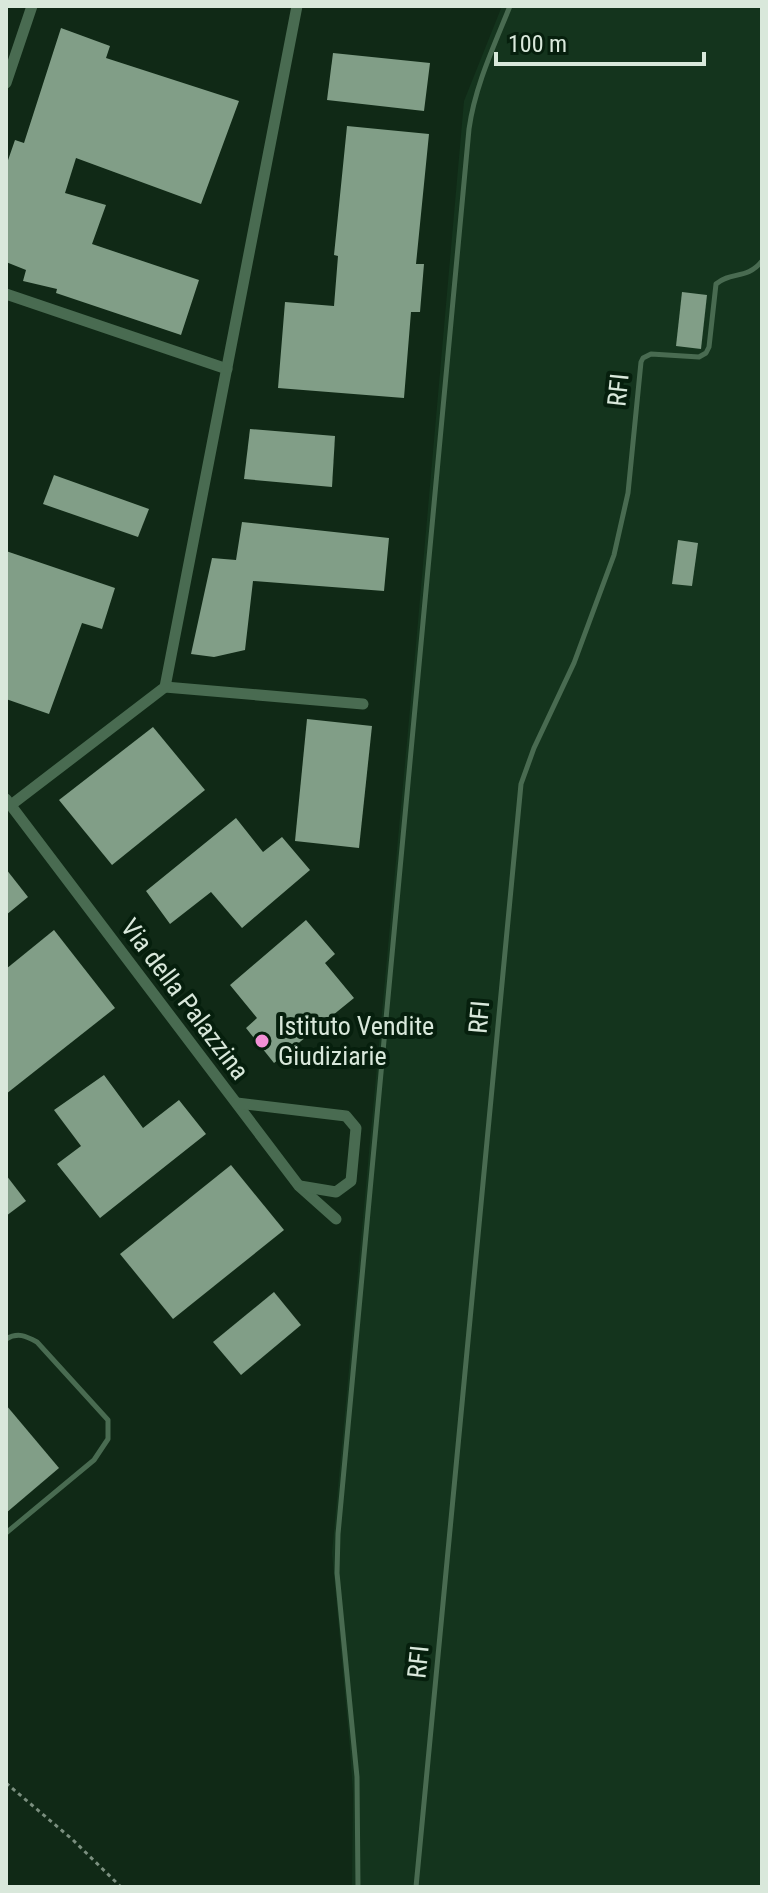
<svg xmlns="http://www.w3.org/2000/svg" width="768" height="1893" font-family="'Roboto Condensed',sans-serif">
  <rect width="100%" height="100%" fill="#102916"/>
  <polygon fill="#14341d" points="502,6 762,6 762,1887 352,1887 353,1794 350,1749 332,1553 416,644 464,101"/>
  <g fill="#819e87">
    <polygon points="61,28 110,46 106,58 239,101 201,204 76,158 65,193 106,205 92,244 199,280 181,335 56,293 57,289 23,281 26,270 6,262 6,166 15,140 24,143"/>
    <polygon points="333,53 430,63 424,111 327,100"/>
    <polygon points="347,126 429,134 416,264 424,264 420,312 411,312 404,398 278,388 285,302 334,306 338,256 334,255"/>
    <polygon points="682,292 707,295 701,349 676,346"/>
    <polygon points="250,429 335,436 332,487 244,479"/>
    <polygon points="54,475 149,509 138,537 43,504"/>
    <polygon points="242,522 389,538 384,591 253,581 245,650 214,657 191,654 212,558 236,560"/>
    <polygon points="678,540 698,543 692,586 672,584"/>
    <polygon points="6,551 115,588 102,629 82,623 49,714 6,699"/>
    <polygon points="307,719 372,726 359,848 295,841"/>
    <polygon points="153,727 205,790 112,865 59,800"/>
    <polygon points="236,818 263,852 282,837 310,870 242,928 211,892 170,924 146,891"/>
    <polygon points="6,869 28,897 6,915"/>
    <polygon points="306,920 335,954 325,963 354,998 274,1063 246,1028 257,1018 230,985"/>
    <polygon points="54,930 115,1008 6,1094 6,969"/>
    <polygon points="104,1075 143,1128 179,1100 206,1134 100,1218 57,1164 81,1146 54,1110"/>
    <polygon points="231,1165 284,1230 173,1319 120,1254"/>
    <polygon points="6,1175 26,1201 6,1216"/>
    <polygon points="274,1292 301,1325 241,1375 213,1342"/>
    <polygon points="6,1405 59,1468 6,1513"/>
  </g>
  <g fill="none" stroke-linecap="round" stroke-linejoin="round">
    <polyline stroke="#7b8f7f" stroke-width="3" stroke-dasharray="4 4" stroke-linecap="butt" points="6,1783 73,1840 121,1887"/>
    <g stroke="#496b51" stroke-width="5">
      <path d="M6 1339C18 1332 26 1336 37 1342L108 1420V1439L94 1460 6 1533"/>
      <path d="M358 1887 357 1777 337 1573 338 1534 469 129C475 86 494 46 510 6"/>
      <path d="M416 1887 521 784 534 748 574 663 614 555 628 493 641 362 643 358 651 354 699 357 706 353 709 347 716 284C731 271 747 280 762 261"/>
    </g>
    <g stroke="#496b51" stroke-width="11">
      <polyline points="6,83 32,6"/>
      <polyline points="6,294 227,369"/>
      <polyline points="165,687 363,704"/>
      <polyline points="6,799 299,1186 336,1219"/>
      <polyline points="11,805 165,687 297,6"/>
      <polyline points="237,1103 346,1116 356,1128 351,1181 336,1192 300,1186"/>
    </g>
  </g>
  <circle fill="#f291d6" stroke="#061f0d" stroke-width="3" cx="262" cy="1041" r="8"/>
  <g text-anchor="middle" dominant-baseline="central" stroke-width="8" stroke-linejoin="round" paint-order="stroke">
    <g font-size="26" fill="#d9e8db" stroke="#061f0d">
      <text transform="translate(618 390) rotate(-84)">RFI</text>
      <text transform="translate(185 999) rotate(53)">Via della Palazzina</text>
      <text transform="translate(479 1017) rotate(-85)">RFI</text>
      <text transform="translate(418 1662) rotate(-84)">RFI</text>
    </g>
    <g font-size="26" fill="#d9e8db" stroke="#061f0d" text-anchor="start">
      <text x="278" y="1026">Istituto Vendite<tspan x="278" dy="30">Giudiziarie</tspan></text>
    </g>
  </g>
  <rect width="768" height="1893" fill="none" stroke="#d9e8db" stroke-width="16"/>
  <path d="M496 52v12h208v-12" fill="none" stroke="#d9e8db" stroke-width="4"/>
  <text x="508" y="52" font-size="24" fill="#d9e8db" stroke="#061f0d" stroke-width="6" paint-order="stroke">100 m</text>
</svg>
